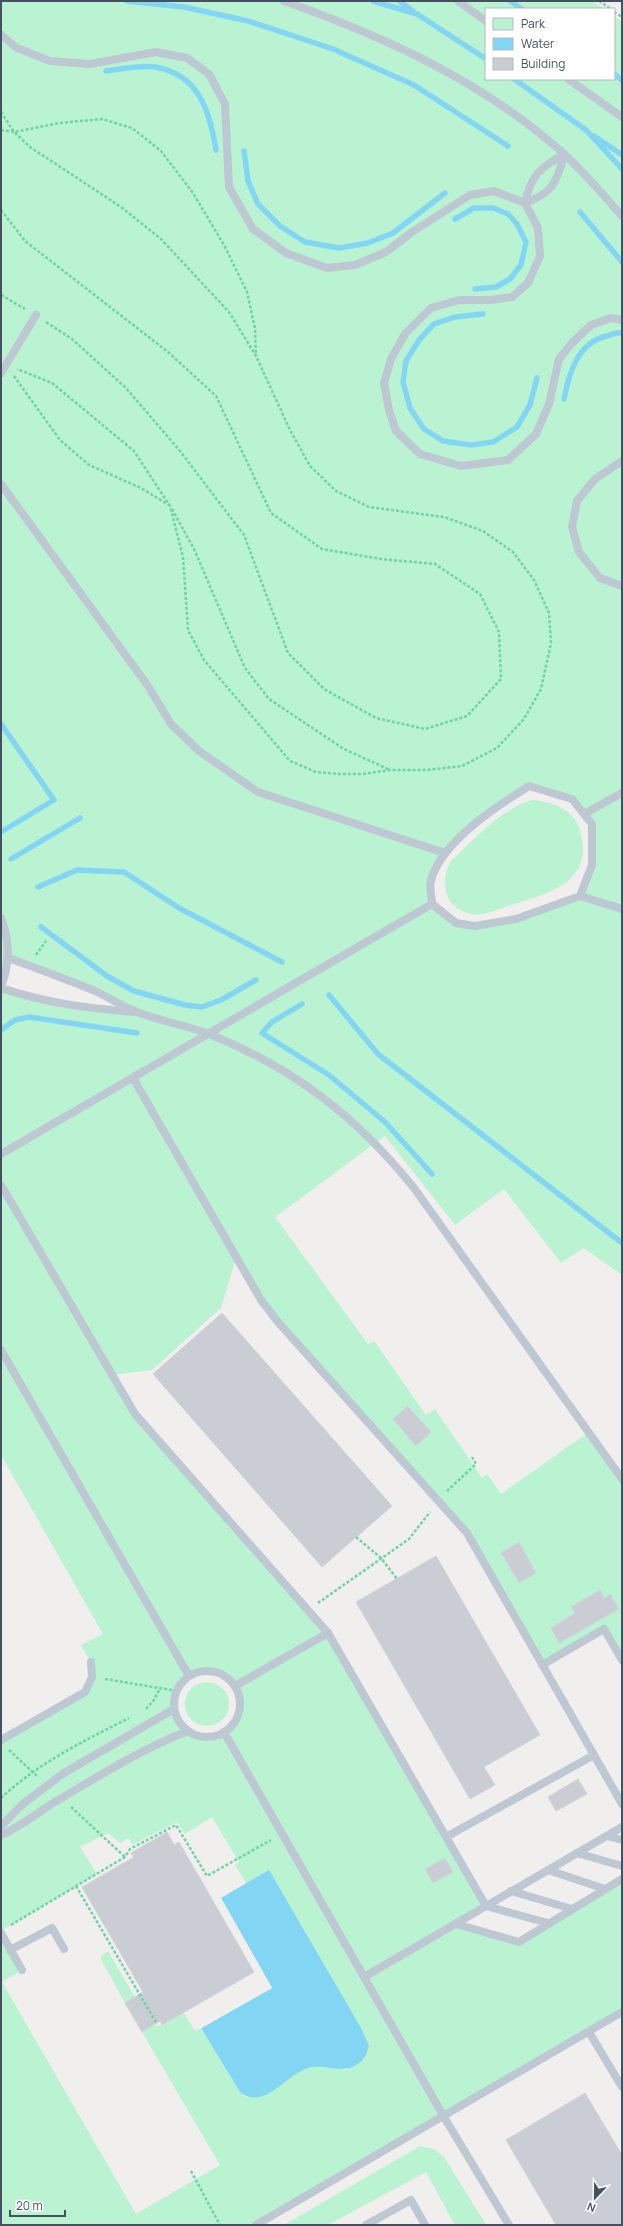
<svg xmlns="http://www.w3.org/2000/svg" width="623" height="2226" font-family="Manrope,sans-serif">
  <rect width="100%" height="100%" fill="#f1eeee"/>
  <g fill="#b9f3d2" fill-rule="evenodd">
    <path d="M1 1H593L604 9H486V79H614V16L622 22V1275L584 1248 561 1263 504 1189 455 1225 385 1136 275 1217 368 1344 374 1341 426 1415 435 1409 482 1478 487 1474 501 1494 589 1432 622 1479V1660L604 1629 542 1665 467 1533 278 1322 236 1258 221 1308 152 1370 112 1375 135 1414 328 1633 486 1906 457 1923 519 1942 622 1879V2012L256 2225H1V1933L22 1970 2 1982 136 2214 220 2165 142 2032 151 2026 163 2025 184 2013 195 2031 201 2028 240 2092 247 2097 288 2079 303 2069 319 2065 345 2070 364 2059 269 1871 247 1884 235 1865 239 1862 212 1817 185 1834 177 1822 132 1845 129 1838 120 1843 108 1833 80 1847 97 1874 1 1931V1740L85 1692 91 1663 81 1645 103 1634 1 1455V988L38 1000 136 1012 9 958 1 987ZM529 786 572 799 592 824V865L580 896C550 906 486 935 456 923 448 919 439 910 432 904 432 897 429 886 431 880 442 841 497 806 529 786ZM409 1406 431 1432 416 1446 393 1419ZM519 1542 536 1573 518 1583 501 1553ZM599 1590 604 1598 610 1594 619 1609 575 1614 571 1607ZM558 1624 559 1643 551 1628ZM201 1671C226 1672 249 1690 236 1717 211 1773 132 1696 201 1671ZM444 1858 453 1872 433 1883 425 1869Z"/>
    <path d="M532 800C551 801 574 809 580 830 595 883 550 892 511 905 500 908 483 917 471 914 444 908 440 883 450 862 475 839 499 810 532 800Z"/>
    <circle cx="207" cy="1704" r="22"/>
    <polygon points="108,1951 135,1997 125,2003 100,1957"/>
    <polygon points="420,2146 434,2149 444,2157 486,2225 455,2225 426,2172 328,2225 284,2225"/>
  </g>
  <path fill="#82d6f3" d="M269 1870 361 2028 369 2046C366 2055 365 2060 356 2065 338 2076 323 2060 303 2070 283 2079 263 2110 240 2092L201 2028 272 1988 221 1898Z"/>
  <polygon fill="#f1eeee" points="221,1898 272,1988 200,2029 200,2026 270,1987 219,1899"/>
  <g fill="none" stroke-linecap="round" stroke-linejoin="round">
    <g stroke="#82d6f3" stroke-width="5.5">
      <polyline points="127,1 184,7 248,21 333,49 414,85 508,146"/>
      <polyline points="373,1 417,14 486,59"/>
      <polyline points="399,1 413,11"/>
      <polyline points="510,1 522,9"/>
      <path d="M106 71C121 69 139 65 155 67 199 74 210 112 216 150"/>
      <polyline points="614,74 622,80"/>
      <polyline points="514,79 586,130 622,169"/>
      <polyline points="594,136 622,155"/>
      <polyline points="244,151 248,181 258,204 280,226 305,242 339,248 368,243 393,233 445,193"/>
      <polyline points="580,212 622,262"/>
      <polyline points="455,219 474,208 493,208 508,214 517,224 526,242 521,265 510,279 496,287 475,289"/>
      <polyline points="483,314 455,317 434,324 419,340 406,361 403,382 410,408 424,429 443,441 471,445 493,442 517,427 530,405 537,378"/>
      <path d="M564 399C569 373 578 342 607 336 612 334 617 332 622 333"/>
      <polyline points="1,724 54,800 1,832"/>
      <polyline points="11,859 80,818"/>
      <polyline points="38,887 77,870 124,872 179,908 282,962"/>
      <polyline points="41,927 107,976 134,991 185,1005 202,1007 221,1000 256,980"/>
      <polyline points="329,995 378,1054 622,1243"/>
      <polyline points="302,1004 272,1022 262,1033 329,1075 385,1122 432,1174"/>
      <polyline points="1,1030 15,1020 29,1017 137,1033"/>
    </g>
  </g>
  <g fill="#cacdd4" stroke="#d2d4db">
    <polygon points="222,1313 392,1506 322,1567 153,1374"/>
    <polygon points="408,1406 431,1432 416,1446 393,1419"/>
    <polygon points="519,1542 536,1573 519,1583 501,1553"/>
    <polygon points="436,1556 540,1735 484,1767 495,1785 470,1799 356,1602"/>
    <polygon points="600,1590 604,1598 610,1594 619,1609 559,1643 551,1628 575,1613 571,1607"/>
    <polygon points="578,1779 587,1794 556,1811 548,1797"/>
    <polygon points="167,1832 174,1845 179,1842 254,1972 162,2025 160,2021 142,2032 125,2003 143,1992 82,1887 134,1857 131,1853"/>
    <polygon points="445,1858 453,1872 433,1883 425,1869"/>
    <polygon points="585,2093 622,2155 622,2225 556,2225 506,2140"/>
  </g>
  <g fill="none" stroke-linecap="round" stroke-linejoin="round">
    <g stroke="#6ed4a7" stroke-width="2.5" stroke-dasharray="3 2" stroke-linecap="butt">
      <polyline points="599,1 611,9"/>
      <polyline points="614,12 622,17"/>
      <polyline points="1,112 14,132 30,147 121,207 161,239 229,312 256,356 290,430 310,466 336,491 369,507 444,517 483,531 513,552 534,580 549,613 551,643 541,689 524,719 497,748 462,766 427,770 390,770 363,774 338,774 316,772 290,761 204,660 188,630 183,557 170,506 134,451 52,383 17,369"/>
      <polyline points="1,130 14,132 60,123 102,119 132,128 161,151 193,193 224,245 247,292 255,328 256,356"/>
      <polyline points="1,210 25,241 168,352 216,396 271,513 322,549 381,559 435,564 480,594 499,632 501,679 467,716 425,729 376,718 324,689 288,653 244,535 180,451 126,388 72,339 46,322"/>
      <polyline points="1,295 25,309"/>
      <polyline points="14,376 60,440 89,465 141,488 169,505"/>
      <polyline points="172,509 194,549 245,668 269,699 344,749 390,770"/>
      <polyline points="36,955 46,941"/>
      <polyline points="447,1491 476,1464 472,1457"/>
      <polyline points="356,1537 381,1558 397,1579"/>
      <polyline points="318,1603 409,1539 430,1512"/>
      <polyline points="105,1679 177,1691"/>
      <polyline points="146,1709 154,1700 160,1688"/>
      <polyline points="9,1750 38,1777"/>
      <path d="M1 1798C38 1763 84 1741 129 1718"/>
      <polyline points="71,1807 125,1857"/>
      <polyline points="76,1886 157,2024"/>
      <polyline points="11,1925 125,1857 130,1849 176,1825 207,1876 271,1840"/>
      <polyline points="191,2171 220,2225"/>
    </g>
    <g stroke="#bec8d2" stroke-width="8">
      <path d="M284 1C385 37 483 81 564 154 585 173 603 195 622 216"/>
      <polyline points="458,1 486,21"/>
      <polyline points="1,35 17,48 50,61 90,64 156,52 187,58 209,74 225,104 229,187 253,229 286,253 327,268 355,265 386,252 412,232 470,195 494,191 525,203 538,228 540,256 528,283 512,297 491,300 459,300 431,308 405,334 391,359 384,383 389,410 396,431 420,454 461,466 508,460 536,434 549,404 559,359 572,343 591,325 611,318 622,320"/>
      <polyline points="568,79 622,117"/>
      <path d="M564 154C557 182 553 193 525 203 531 175 540 168 564 154Z"/>
      <polyline points="1,373 36,315"/>
      <polyline points="622,461 595,479 577,501 572,527 579,552 600,578 622,586"/>
      <polyline points="1,484 148,686 171,724 199,751 258,792 445,853"/>
      <polyline points="584,814 622,793"/>
      <path d="M580 896 592 865V824L572 799 529 786C497 806 442 841 431 880 429 886 432 897 432 904L456 923 475 926 516 919 580 896 622 909"/>
      <path d="M1 918C10 942 10 963 1 987"/>
      <path d="M8 958C37 968 65 979 93 990 108 997 122 1006 137 1012 160 1021 185 1025 209 1034 294 1068 357 1117 414 1188L622 1479"/>
      <path d="M1 988C47 1003 85 1008 133 1012"/>
      <polyline points="133,1078 261,1300 278,1322 467,1533 622,1804"/>
      <polyline points="1,1154 432,904"/>
      <polyline points="1,1185 135,1414 328,1633 486,1906 548,1923"/>
      <polyline points="1,1350 189,1676"/>
      <polyline points="542,1665 604,1629 622,1660"/>
      <circle cx="207" cy="1704" r="33"/>
      <polyline points="235,1686 328,1633"/>
      <polyline points="224,1732 444,2117 509,2225"/>
      <polyline points="1,1740 85,1692 92,1677 91,1662"/>
      <polyline points="1,1826 24,1803 64,1773 174,1709"/>
      <path d="M1 1835C20 1827 36 1814 53 1803 96 1778 141 1749 188 1731"/>
      <polyline points="607,1836 622,1840"/>
      <polyline points="446,1837 594,1755"/>
      <polyline points="577,1853 622,1866"/>
      <polyline points="548,1870 605,1889"/>
      <polyline points="511,1891 572,1909"/>
      <polyline points="456,1924 519,1942 622,1879"/>
      <polyline points="1,1933 22,1970"/>
      <polyline points="10,1950 52,1928 64,1949"/>
      <polyline points="364,1977 622,1827"/>
      <polyline points="589,2032 622,2087"/>
      <polyline points="256,2225 622,2012"/>
      <polyline points="366,2225 411,2200 425,2225"/>
    </g>
  </g>
  <rect width="623" height="2226" fill="none" stroke="#45515e" stroke-width="4"/>
  <rect x="485" y="8" width="130" height="72" fill="#ffffff" stroke="#b5b9bf"/>
  <rect x="493" y="18" width="20" height="12" fill="#b9f3d2" stroke="#b5b9bf"/>
  <text x="521" y="28" font-size="12" fill="#45515e">Park</text>
  <rect x="493" y="38" width="20" height="12" fill="#82d6f3" stroke="#b5b9bf"/>
  <text x="521" y="48" font-size="12" fill="#45515e">Water</text>
  <rect x="493" y="58" width="20" height="12" fill="#cacdd4" stroke="#b5b9bf"/>
  <text x="521" y="68" font-size="12" fill="#45515e">Building</text>
  <g transform="translate(595 2198) rotate(202)" stroke="#ffffff" stroke-width="3" paint-order="stroke">
  <path d="M0-3L7 15L0 10L-7 15Z" fill="#45515e"/>
  <text y="-6" font-size="11" font-weight="bold" text-anchor="middle" fill="#45515e">N</text>
  </g>
  <path d="M10 2210v6h55v-6" fill="none" stroke="#45515e" stroke-width="2"/>
  <text x="16" y="2210" font-size="12" fill="#45515e" stroke="#ffffff" stroke-width="3" paint-order="stroke">20 m</text>
</svg>
